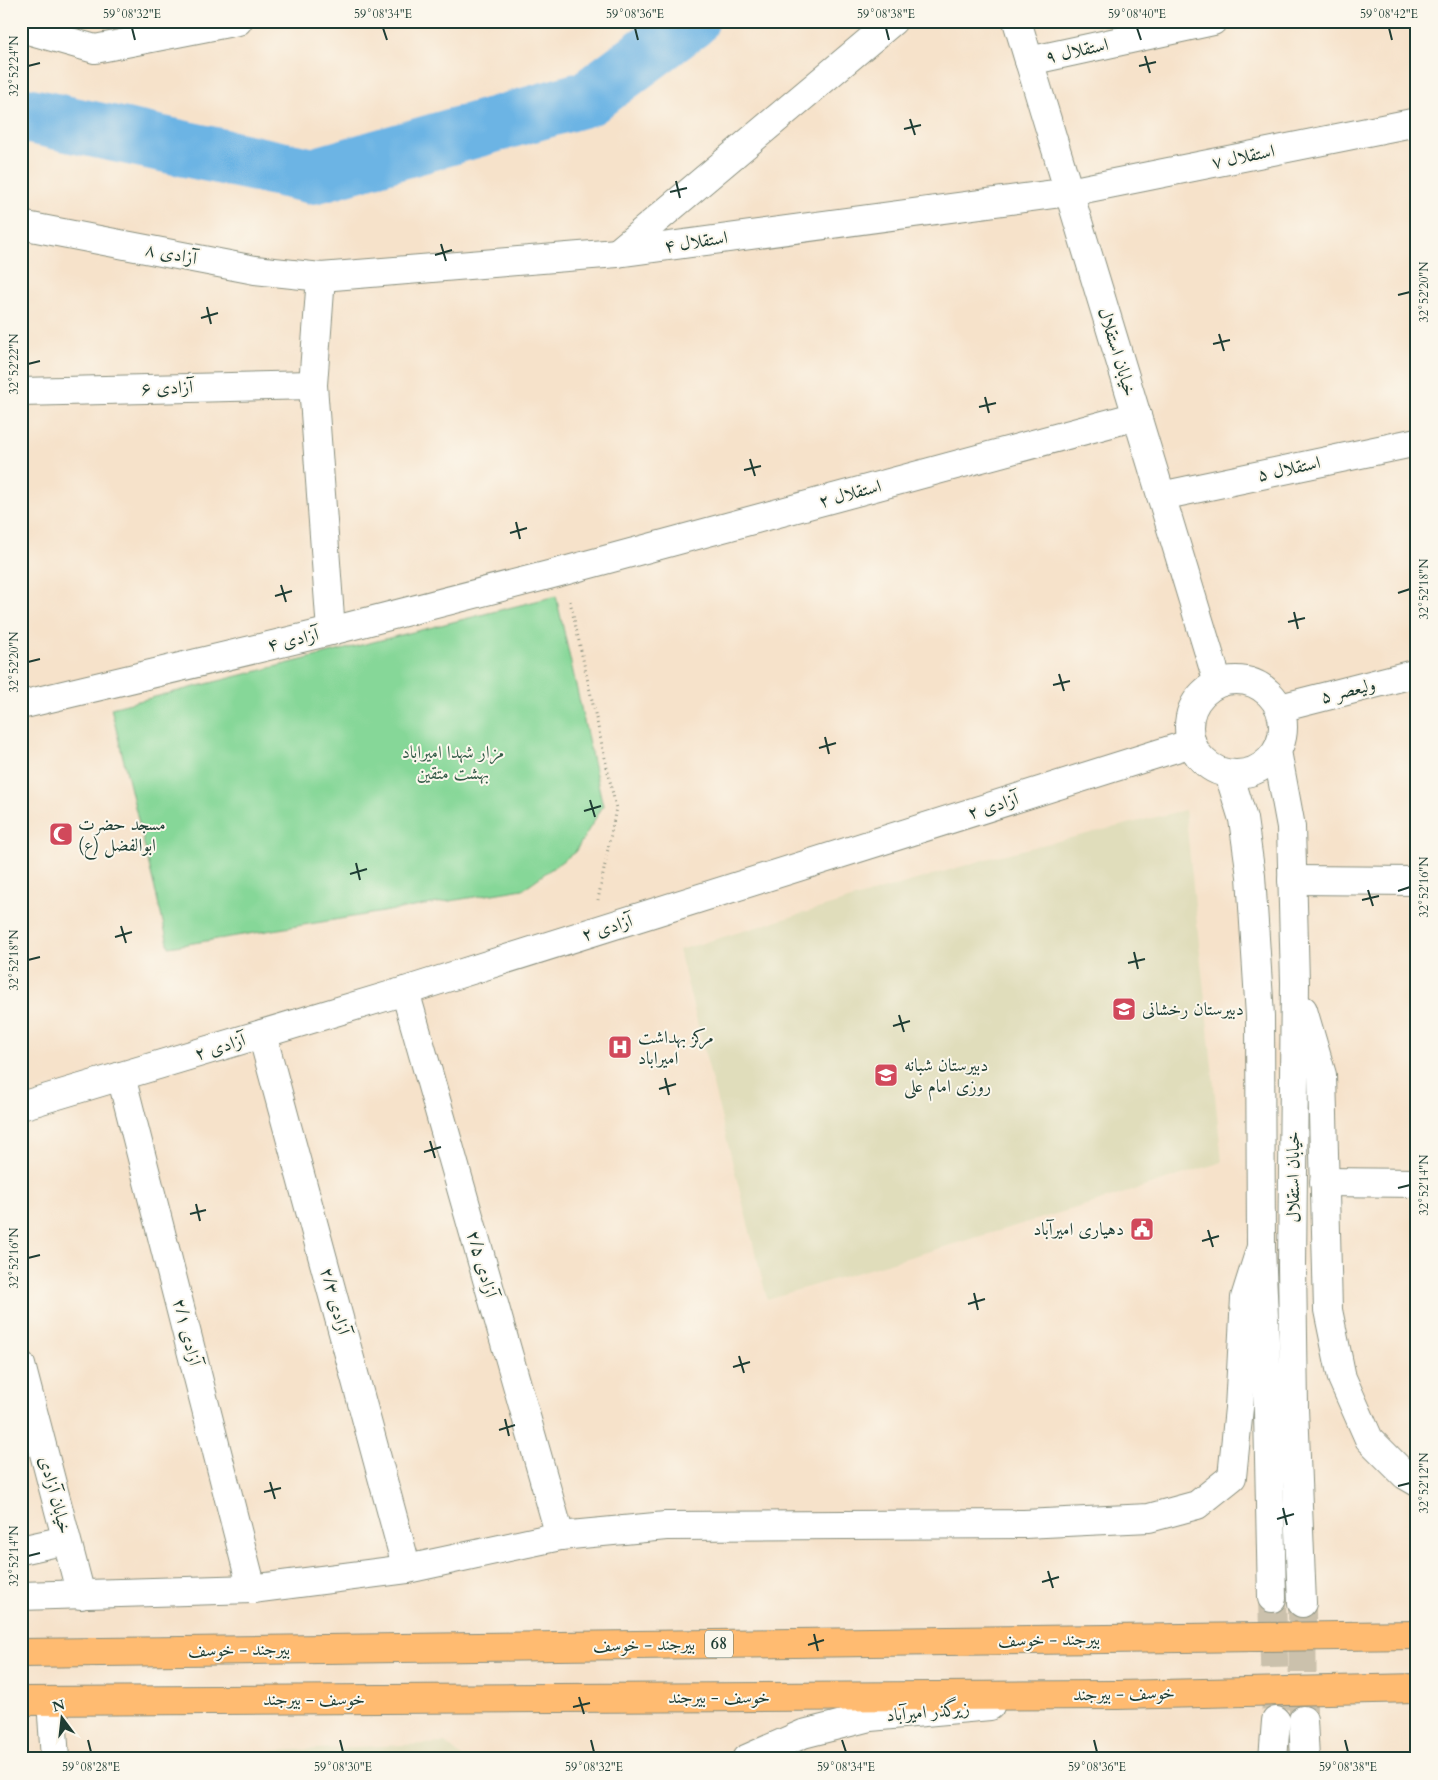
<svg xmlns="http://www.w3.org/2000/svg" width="1438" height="1780" font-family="Cardo,Amiri,serif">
  <rect width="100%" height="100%" fill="#fbf7ec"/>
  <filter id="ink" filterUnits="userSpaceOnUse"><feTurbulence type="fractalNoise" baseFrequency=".02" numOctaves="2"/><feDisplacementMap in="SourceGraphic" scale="10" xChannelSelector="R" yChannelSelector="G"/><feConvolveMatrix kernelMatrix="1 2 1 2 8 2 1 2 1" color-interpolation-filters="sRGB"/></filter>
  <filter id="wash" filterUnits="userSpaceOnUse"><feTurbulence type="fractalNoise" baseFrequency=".0096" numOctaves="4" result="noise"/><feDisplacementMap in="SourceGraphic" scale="20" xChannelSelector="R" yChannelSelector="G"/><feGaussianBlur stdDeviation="1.12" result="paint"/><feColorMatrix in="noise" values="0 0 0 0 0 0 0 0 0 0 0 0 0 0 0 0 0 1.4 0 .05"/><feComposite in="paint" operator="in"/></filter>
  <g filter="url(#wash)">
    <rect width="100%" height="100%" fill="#f6e2ca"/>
    <g fill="#e0ddbb">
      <polygon points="1185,810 1222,1162 1100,1201 767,1299 679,950 997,856"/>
      <polygon points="445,1743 464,1759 97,1759"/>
    </g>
    <polygon fill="#86d798" stroke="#528a66" points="556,596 603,806 575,852 523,889 169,947 111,708"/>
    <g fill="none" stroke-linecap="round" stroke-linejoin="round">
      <polyline stroke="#6cb4e4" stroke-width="56" points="21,114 313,176 588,98 691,21"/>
    </g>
  </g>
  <g filter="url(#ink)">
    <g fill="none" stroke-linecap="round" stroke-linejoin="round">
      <g stroke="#cbc1ac" stroke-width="28" stroke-dasharray="28 14" stroke-linecap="butt">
        <polyline points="1272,1598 1276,1721"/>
        <polyline points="1302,1603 1303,1720"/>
      </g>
      <g stroke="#8a907f" stroke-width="30">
        <g id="minor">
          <polyline points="1017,21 1218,683"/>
          <polyline points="21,28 95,49 238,21"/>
          <polyline points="1029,61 1213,21"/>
          <polyline points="21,225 255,270 321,277 617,253 1069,192 1417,122"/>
          <polyline points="617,253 893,21"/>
          <polyline points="321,277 313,385 331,631"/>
          <polyline points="21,392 313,385"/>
          <polyline points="1161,496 1417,442"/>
          <circle cx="1236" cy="727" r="47"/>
          <polyline points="21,705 331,631 564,571 1137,416"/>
          <polyline points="1280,708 1417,673"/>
          <polyline points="1277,751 1291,827 1295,983 1292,1265 1294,1408 1302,1603"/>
          <polyline points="1229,774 1243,819 1251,876 1260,1016 1261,1247 1268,1412 1272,1598"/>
          <polyline points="1292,880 1417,881"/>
          <polyline points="405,991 560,1536"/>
          <polyline points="1303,1010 1322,1075 1328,1310 1342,1378 1369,1439 1405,1475 1417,1482"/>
          <polyline points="262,1034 407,1569"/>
          <polyline points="121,1076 252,1589"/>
          <polyline points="21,1106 405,991 1192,743"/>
          <polyline points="1324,1182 1417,1183"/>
          <polyline points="21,1365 81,1595"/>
          <polyline points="21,1550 66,1540"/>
          <polyline points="21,1596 252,1589 407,1569 560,1536 666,1526 1024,1524 1149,1518 1197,1505 1232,1477 1239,1408 1245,1298 1261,1247"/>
          <polyline points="51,1701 55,1759"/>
          <polyline points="1303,1720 1305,1759"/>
          <polyline points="746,1759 803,1734 870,1717 990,1706"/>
          <polyline points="1273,1759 1276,1721"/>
        </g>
      </g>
      <g stroke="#8a907f" stroke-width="30">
        <g id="highway">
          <polyline points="21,1653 1417,1635"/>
          <polyline points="21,1701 1117,1695 1417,1688"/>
        </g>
      </g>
      <polyline stroke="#8a907f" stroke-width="3" stroke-dasharray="1 4" stroke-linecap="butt" points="570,601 616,808 598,900"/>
      <use href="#minor" stroke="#fff" stroke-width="28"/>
      <use href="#highway" stroke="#ffbb71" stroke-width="28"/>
    </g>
  </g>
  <path fill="none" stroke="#1f3d34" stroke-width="2" d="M132 28 135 40M383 28 387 40M635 28 638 40M886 28 889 40M1137 28 1141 40M1389 28 1392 40M1145 56 1150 73M28 66 40 63M1139 66 1156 62M910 119 915 135M904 129 921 125M676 181 680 198M670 192 687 188M441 244 446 261M435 255 452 250M1398 295 1410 292M207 307 211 324M201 318 218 313M1219 334 1224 351M1213 344 1230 340M28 364 40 361M985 397 989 413M979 407 996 403M750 459 755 476M744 470 761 466M516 522 520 539M510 533 527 528M281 585 286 602M1398 593 1410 589M275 596 292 591M1294 612 1298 629M1288 622 1305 618M28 662 40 659M1059 674 1064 691M1053 685 1070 681M825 737 829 754M819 748 836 743M590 800 595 817M584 811 601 806M356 863 360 880M350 874 367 869M1368 890 1373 906M1398 891 1410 887M1362 900 1379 896M121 926 126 943M115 937 132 932M1134 952 1138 969M28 960 40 957M1128 963 1145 959M899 1015 904 1032M893 1026 910 1021M665 1078 669 1095M659 1089 676 1084M430 1141 435 1158M424 1152 441 1147M1398 1188 1410 1185M196 1204 200 1221M190 1214 206 1210M1208 1230 1213 1247M1202 1241 1219 1236M28 1258 40 1255M974 1293 978 1310M968 1304 985 1299M739 1356 744 1373M733 1367 750 1362M505 1419 509 1436M499 1430 515 1425M270 1482 275 1499M1398 1486 1410 1483M264 1492 281 1488M1283 1508 1287 1525M1277 1519 1294 1514M28 1556 40 1553M1048 1571 1053 1588M1042 1582 1059 1577M814 1634 818 1651M808 1645 824 1640M579 1697 584 1714M573 1707 590 1703M88 1740 91 1752M340 1740 343 1752M591 1740 594 1752M842 1740 846 1752M1094 1740 1097 1752M1345 1740 1348 1752"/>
  <defs>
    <g id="mosque-square" transform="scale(1.25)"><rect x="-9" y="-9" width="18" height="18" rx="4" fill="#d1495b" stroke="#fbf7ec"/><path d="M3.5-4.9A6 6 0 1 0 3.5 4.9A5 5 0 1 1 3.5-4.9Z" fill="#fff"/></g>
    <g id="school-square" transform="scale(1.25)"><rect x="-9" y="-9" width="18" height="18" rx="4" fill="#d1495b" stroke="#fbf7ec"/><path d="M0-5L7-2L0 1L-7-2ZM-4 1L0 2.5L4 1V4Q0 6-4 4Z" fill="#fff"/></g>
    <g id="hospital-square" transform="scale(1.25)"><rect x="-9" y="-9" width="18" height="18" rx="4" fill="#d1495b" stroke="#fbf7ec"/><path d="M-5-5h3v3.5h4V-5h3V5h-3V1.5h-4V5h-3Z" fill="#fff"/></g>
    <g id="civic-square" transform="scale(1.25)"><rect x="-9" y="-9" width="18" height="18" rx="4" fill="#d1495b" stroke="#fbf7ec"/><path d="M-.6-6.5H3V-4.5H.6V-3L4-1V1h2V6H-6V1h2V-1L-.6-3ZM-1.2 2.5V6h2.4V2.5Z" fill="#fff"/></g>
  </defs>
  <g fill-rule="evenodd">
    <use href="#mosque-square" x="61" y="834"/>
    <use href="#school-square" x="1124" y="1009"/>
    <use href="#hospital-square" x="620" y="1047"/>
    <use href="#school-square" x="886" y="1075"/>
    <use href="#civic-square" x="1142" y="1229"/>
  </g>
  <g text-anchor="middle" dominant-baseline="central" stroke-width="4" stroke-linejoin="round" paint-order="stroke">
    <rect fill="#fbf7ec" stroke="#61756b" stroke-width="1" x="705" y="1630.5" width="28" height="27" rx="4"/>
    <g font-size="16" font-weight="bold" fill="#1f3d34">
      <text x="719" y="1644">68</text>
    </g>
    <g font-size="18" fill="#1f3d34" stroke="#fbf7ec">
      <text transform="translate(1077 51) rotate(-12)">استقلال ۹</text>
      <text transform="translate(1243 157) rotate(-11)">استقلال ۷</text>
      <text transform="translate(696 242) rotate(-8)">استقلال ۴</text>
      <text transform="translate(171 254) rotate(11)">آزادی ۸</text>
      <text transform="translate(1117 352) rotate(73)">خیابان استقلال</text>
      <text transform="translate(167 388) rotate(-2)">آزادی ۶</text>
      <text transform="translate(1289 469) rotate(-12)">استقلال ۵</text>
      <text transform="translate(850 494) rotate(-15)">استقلال ۲</text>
      <text transform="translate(293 640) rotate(-13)">آزادی ۴</text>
      <text transform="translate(1348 691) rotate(-14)">ولیعصر ۵</text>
      <text transform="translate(993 806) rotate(-17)">آزادی ۲</text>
      <text transform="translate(607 928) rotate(-17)">آزادی ۲</text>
      <text transform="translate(220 1047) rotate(-17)">آزادی ۲</text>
      <text transform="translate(1293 1177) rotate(-90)">خیابان استقلال</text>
      <text transform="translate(482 1264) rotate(74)">آزادی ۲/۵</text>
      <text transform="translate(335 1301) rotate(75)">آزادی ۲/۳</text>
      <text transform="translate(187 1332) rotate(76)">آزادی ۲/۱</text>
      <text transform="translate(55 1495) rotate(75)">خیابان آزادی</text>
      <text transform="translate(1049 1640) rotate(-1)">بیرجند - خوسف</text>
      <text transform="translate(644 1645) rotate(-1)">بیرجند - خوسف</text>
      <text transform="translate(239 1650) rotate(-1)">بیرجند - خوسف</text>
      <text transform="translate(1124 1694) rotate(-1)">خوسف - بیرجند</text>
      <text x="719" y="1697">خوسف - بیرجند</text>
      <text x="314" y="1699">خوسف - بیرجند</text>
      <text transform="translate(928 1712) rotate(-5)">زیرگذر امیرآباد</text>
    </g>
    <g font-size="18" fill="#345c48" stroke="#fbf7ec">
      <text x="453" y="752">مزار شهدا امیراباد<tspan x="453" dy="21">بهشت متقین</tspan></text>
    </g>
    <g font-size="18" fill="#1f3d34" stroke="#fbf7ec" text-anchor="start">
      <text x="78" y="824">مسجد حضرت<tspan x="78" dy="21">ابوالفضل (ع)</tspan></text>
      <text x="1142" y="1009">دبیرستان رخشانی</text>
      <text x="638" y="1037">مرکز بهداشت<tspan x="638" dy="21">امیراباد</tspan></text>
      <text x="904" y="1065">دبیرستان شبانه<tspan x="904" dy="21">روزی امام علی</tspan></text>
      <text x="1124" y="1229" text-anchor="end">دهیاری امیرآباد</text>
    </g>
  </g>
  <rect width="1438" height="1780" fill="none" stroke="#fbf7ec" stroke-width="55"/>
  <g transform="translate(62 1718) rotate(345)" stroke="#fbf7ec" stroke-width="4" paint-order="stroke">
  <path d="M0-4L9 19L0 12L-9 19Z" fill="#1f3d34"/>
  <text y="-8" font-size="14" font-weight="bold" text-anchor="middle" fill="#1f3d34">N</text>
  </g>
  <rect x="28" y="28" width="1382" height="1724" fill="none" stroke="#1f3d34" stroke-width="2"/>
  <g font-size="12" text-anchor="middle" fill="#1f3d34">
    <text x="132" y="18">59°08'32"E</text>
    <text x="383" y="18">59°08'34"E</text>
    <text x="635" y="18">59°08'36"E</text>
    <text x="886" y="18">59°08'38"E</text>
    <text x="1137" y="18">59°08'40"E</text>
    <text x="1389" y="18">59°08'42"E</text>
    <text transform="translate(14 66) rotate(-90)" y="4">32°52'24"N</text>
    <text transform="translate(1424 292) rotate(-90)" y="4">32°52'20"N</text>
    <text transform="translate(14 364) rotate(-90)" y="4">32°52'22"N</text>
    <text transform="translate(1424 589) rotate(-90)" y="4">32°52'18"N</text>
    <text transform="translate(14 662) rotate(-90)" y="4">32°52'20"N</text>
    <text transform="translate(1424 887) rotate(-90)" y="4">32°52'16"N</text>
    <text transform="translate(14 960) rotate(-90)" y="4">32°52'18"N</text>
    <text transform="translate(1424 1185) rotate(-90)" y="4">32°52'14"N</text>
    <text transform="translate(14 1258) rotate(-90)" y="4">32°52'16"N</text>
    <text transform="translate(1424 1483) rotate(-90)" y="4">32°52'12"N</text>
    <text transform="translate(14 1556) rotate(-90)" y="4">32°52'14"N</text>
    <text x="91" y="1771">59°08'28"E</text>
    <text x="343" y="1771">59°08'30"E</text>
    <text x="594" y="1771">59°08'32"E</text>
    <text x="846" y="1771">59°08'34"E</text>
    <text x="1097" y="1771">59°08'36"E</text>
    <text x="1348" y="1771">59°08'38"E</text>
  </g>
</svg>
